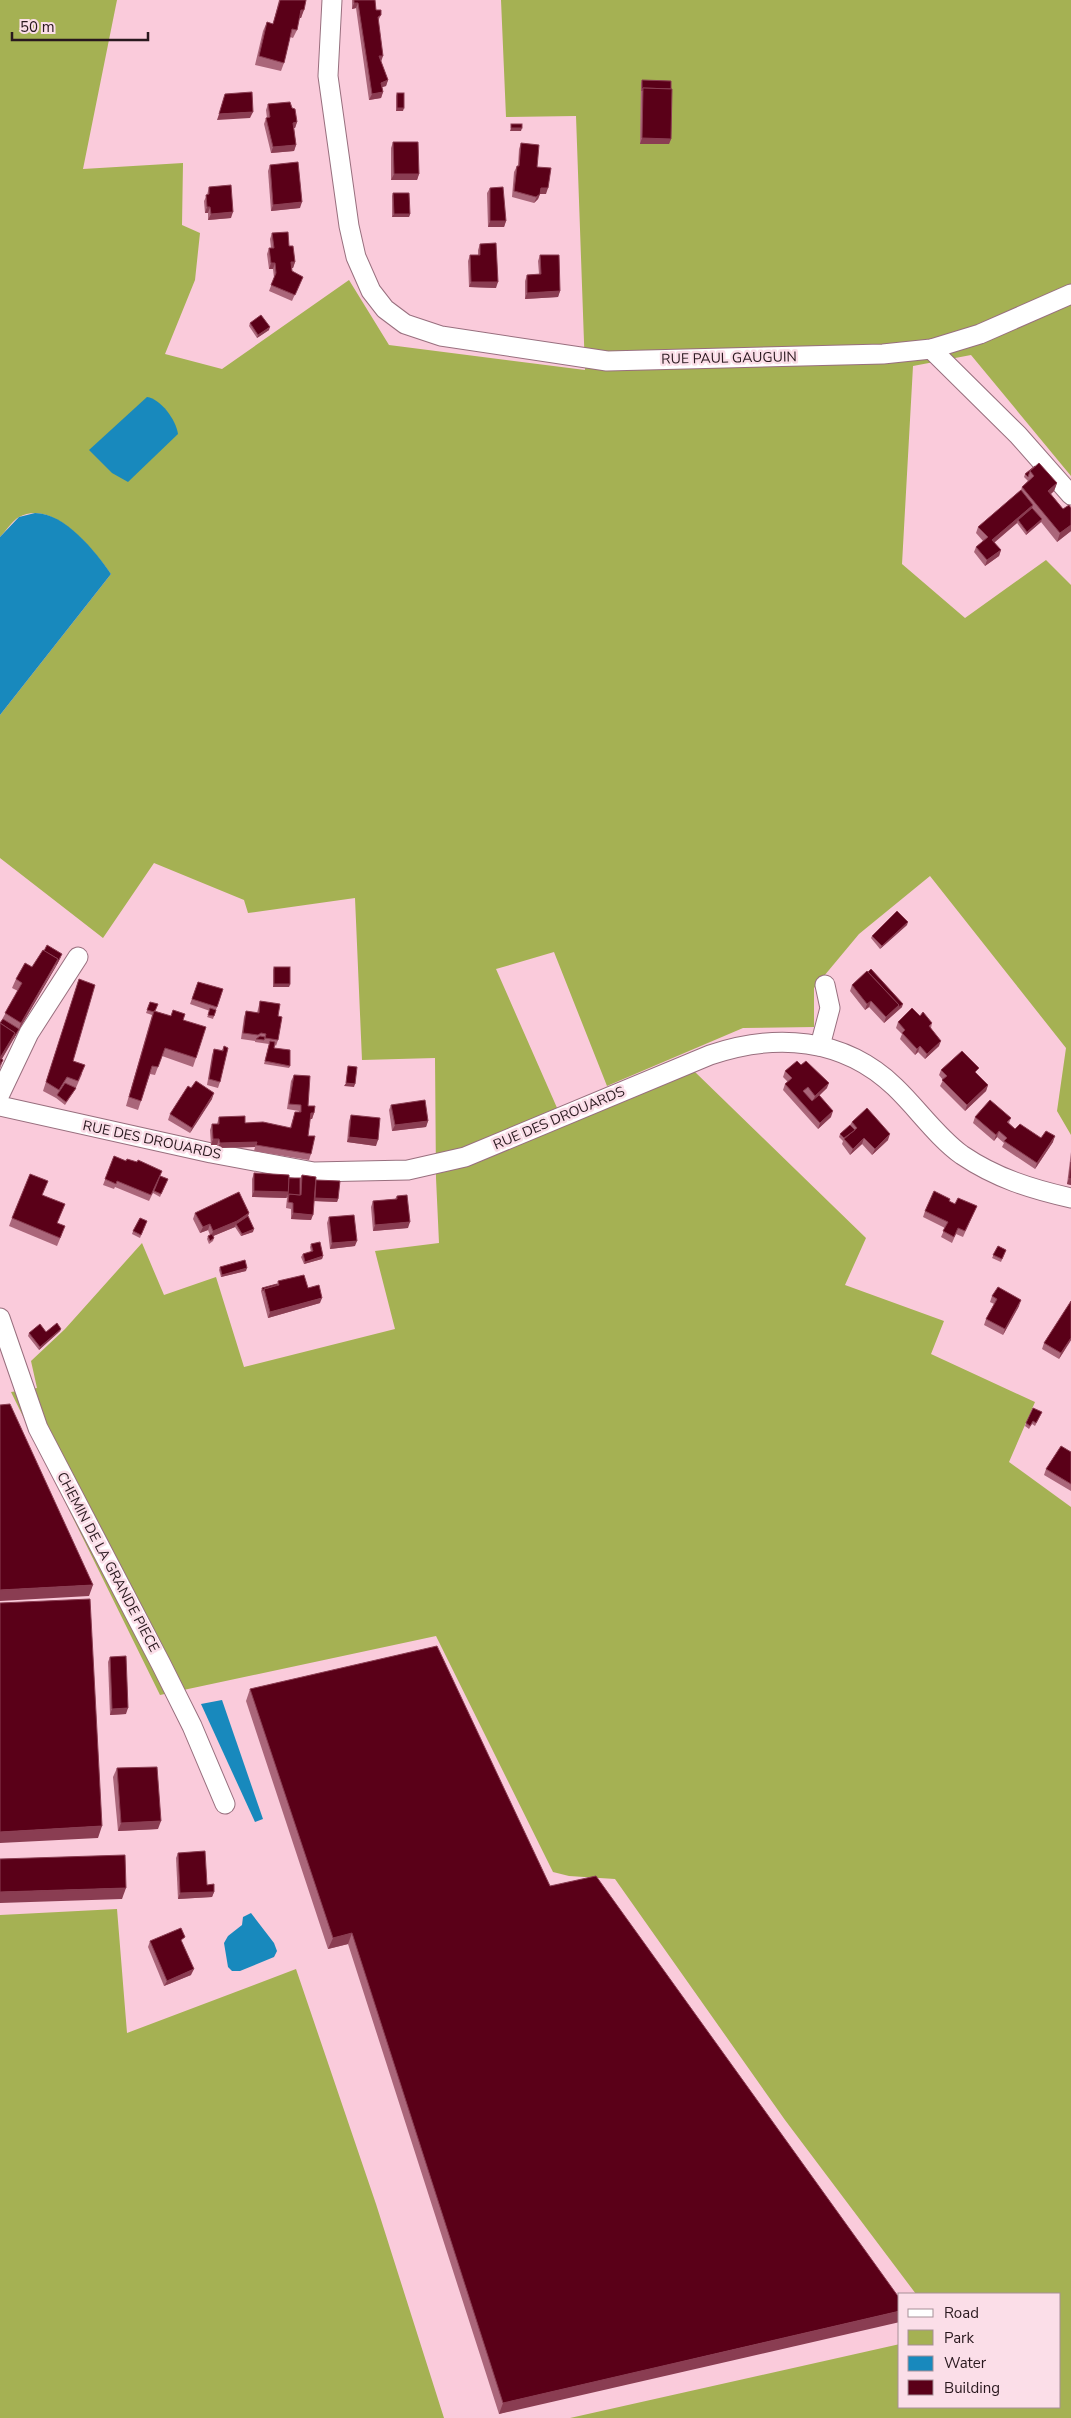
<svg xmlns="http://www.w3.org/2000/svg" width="1071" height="2418" font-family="'Nunito Sans',sans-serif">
  <rect width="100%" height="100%" fill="#facbdb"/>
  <g fill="#a5b153">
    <path d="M0 0H117L83 169 183 163 182 225 200 233 195 280 165 354 222 369 349 280 389 345 585 370 576 116 506 117 501 0H1071V476L971 355 913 366 902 564 965 618 1046 560 1071 585V1135L1057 1111 1066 1048 930 876 859 934 814 988V1027L743 1028 607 1086 554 952 496 969 565 1126 694 1071 866 1238 845 1285 944 1321 931 1354 1035 1402 1009 1462 1071 1507V2418H570L900 2344V2407H1060V2294H916L785 2120 615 1879 569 1876 553 1872 436 1636 160 1695 11 1392 37 1388 31 1361 65 1329 142 1243 164 1295 216 1277 244 1367 395 1329 375 1251 439 1243 436 1178 435 1058 362 1060 355 898 248 913 244 900 154 863 103 938 0 858V715L111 574C94 550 53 498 19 517 12 521 6 531 0 537Z"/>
    <polygon points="117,1909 127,2033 296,1969 376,2204 444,2418 0,2418 0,1915"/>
  </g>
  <g fill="#1889bd">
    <path d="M147 397C161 399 176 420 178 434L128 482 112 473 89 450Z"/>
    <path d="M35 513C65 513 95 551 111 574L0 715V537L19 517Z"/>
    <polygon points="222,1700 263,1819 255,1822 201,1704"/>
    <polygon points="251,1913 274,1943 277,1951 274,1957 240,1971 232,1971 228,1967 224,1943 228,1936 242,1925 243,1917"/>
  </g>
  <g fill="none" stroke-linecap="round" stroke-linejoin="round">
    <g stroke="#986f7e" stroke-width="21">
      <g id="minor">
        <polyline points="332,0 328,76 349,226 356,257 371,291 385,309 405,324 441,336 607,361 883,354 931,349 980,334 1071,294"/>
        <polyline points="931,349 1018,435 1071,495"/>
        <polyline points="820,1046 830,1008 825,985"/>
        <polyline points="0,1094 29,1033 78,957"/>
        <path d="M0 1106 211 1153 314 1172 408 1170 465 1157 710 1055C775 1033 843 1037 895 1087 918 1109 937 1137 962 1155 996 1178 1031 1189 1071 1198"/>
        <polyline points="0,1318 38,1428 161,1664 192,1726 225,1804"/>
      </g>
    </g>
    <use href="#minor" stroke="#fff" stroke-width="19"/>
  </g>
  <g fill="#aa667a">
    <polygon points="279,0 306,0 301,18 299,18 297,30 293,38 290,37 284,63 281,71 255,65 263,31 267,22 273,24"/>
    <polygon points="352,0 375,0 376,10 381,15 378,21 381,62 388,80 386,86 382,87 383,92 381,98 369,100 356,8 352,9"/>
    <polygon points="642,80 671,139 669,144 640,144 641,83"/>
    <polygon points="397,93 403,111 396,111 396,96"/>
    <polygon points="268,104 292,108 297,122 295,128 294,128 296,145 294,151 271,153 264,124 266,118 267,118 266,110"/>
    <polygon points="393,142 419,174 417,180 391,180 391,148"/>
    <polygon points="521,143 537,167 546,194 540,194 538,199 534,203 512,197 514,172 517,166 518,166 519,149"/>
    <polygon points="270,165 300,208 271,211 268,171"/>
    <polygon points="209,187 231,218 208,220 208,213 205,213 204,201 207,195"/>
    <polygon points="490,188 506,221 504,227 488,227 487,193"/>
    <polygon points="393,193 410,214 409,217 392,217 392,196"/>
    <polygon points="272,233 289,246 295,262 293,268 292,268 292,271 300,283 292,301 269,291 274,278 273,269 269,269 267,254 269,248 271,248 270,239"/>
    <polygon points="480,244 496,288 469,287 468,261 470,255 478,255 478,250"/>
    <polygon points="540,255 560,291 558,297 525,299 525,281 527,275 539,274 538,261"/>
    <polygon points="250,323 269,330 257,338 249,326"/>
    <polygon points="1035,466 1057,483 1054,491 1051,494 1063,509 1071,508 1071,531 1057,542 1041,522 1026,535 1017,523 994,543 1001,550 999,556 985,566 974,552 976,547 983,541 976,533 978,527 1021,490 1022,487 1028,481 1024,477 1025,474"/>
    <polygon points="907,925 880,949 871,938 872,936"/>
    <polygon points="61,957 55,968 2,1059 3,1060 0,1069 0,1023 18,991 12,988 16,979 32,967"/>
    <polygon points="274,967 290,984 289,987 273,987 273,970"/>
    <polygon points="868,972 902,1007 884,1023 869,1007 865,1010 850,991 852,985"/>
    <polygon points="79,979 73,1061 82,1074 75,1090 65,1105 56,1098 43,1091"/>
    <polygon points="198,982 223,989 213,1019 207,1017 210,1011 190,1004"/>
    <polygon points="260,1001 278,1016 278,1040 276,1046 275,1045 274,1048 290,1066 289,1068 264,1064 269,1044 255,1042 255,1041 241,1039 244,1017 246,1011 257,1013"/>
    <polygon points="150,1002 155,1011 183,1020 196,1058 193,1067 162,1056 155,1075 150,1074 138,1110 126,1106 152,1015 146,1013"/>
    <polygon points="920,1016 932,1023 931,1028 939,1046 925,1059 918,1052 915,1055 900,1039 902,1034 896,1028 898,1022"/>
    <polygon points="224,1046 220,1082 218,1088 207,1085 212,1055 214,1049 222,1050"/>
    <polygon points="941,1070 977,1074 988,1085 986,1091 965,1111 940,1086 943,1080 939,1075"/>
    <polygon points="785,1071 827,1088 819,1096 831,1117 818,1129 783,1090 785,1084 788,1082 783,1077"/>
    <polygon points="294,1075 308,1106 314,1113 312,1119 310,1119 308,1136 311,1154 309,1160 254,1151 255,1147 218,1148 217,1145 211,1145 210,1130 212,1124 217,1124 219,1117 245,1123 290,1128 295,1112 299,1112 299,1111 287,1109 291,1081"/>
    <polygon points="212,1099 190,1133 168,1120 170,1114"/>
    <polygon points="391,1105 428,1121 426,1127 392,1131 389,1110"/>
    <polygon points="351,1115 376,1146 347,1142 349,1121"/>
    <polygon points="975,1117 1011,1118 1009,1123 1015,1129 1053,1142 1035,1169 1002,1147 1004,1143 997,1137 994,1141 973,1123"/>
    <polygon points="852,1122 888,1140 872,1155 862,1144 850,1155 842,1144 843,1141 839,1137 840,1134 850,1125"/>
    <polygon points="1071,1152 1071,1185 1067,1184"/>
    <polygon points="114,1156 168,1179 160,1197 153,1193 149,1201 115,1187 114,1189 103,1185"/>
    <polygon points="254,1173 289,1178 300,1178 302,1175 316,1180 338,1199 337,1202 314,1201 311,1220 291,1219 291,1209 286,1208 287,1198 252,1197 252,1179"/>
    <polygon points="43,1195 58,1223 62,1234 57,1246 9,1226 12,1218"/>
    <polygon points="397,1196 408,1228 373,1231 371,1207 373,1201 395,1199"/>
    <polygon points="949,1202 955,1204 977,1206 963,1237 956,1234 952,1243 941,1237 945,1228 923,1217 925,1211"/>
    <polygon points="195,1213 249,1213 248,1216 253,1232 241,1236 235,1227 213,1236 214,1238 213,1241 209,1244 207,1239 208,1236 210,1235 208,1230 200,1233 193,1219"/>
    <polygon points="329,1217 355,1246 330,1249 327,1223"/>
    <polygon points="147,1221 140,1238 132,1234 133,1231"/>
    <polygon points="311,1244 323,1256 322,1259 304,1264 301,1257 303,1254 311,1252 310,1247"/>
    <polygon points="998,1246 1006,1250 1001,1262 992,1258"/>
    <polygon points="220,1267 246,1271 221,1277 219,1270"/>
    <polygon points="278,1281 308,1288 320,1303 268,1318 261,1291 262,1288 277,1284"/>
    <polygon points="992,1296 1019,1306 1003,1335 984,1325 986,1319 994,1304 990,1302"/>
    <polygon points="61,1329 60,1331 39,1350 28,1336 29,1333 46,1332"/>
    <polygon points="1071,1340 1059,1359 1042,1349 1044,1343"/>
    <polygon points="1042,1412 1035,1426 1032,1424 1029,1429 1025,1426 1026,1423"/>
    <polygon points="1071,1452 1071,1491 1044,1475 1046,1469"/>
    <polygon points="110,1657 126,1714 110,1715 108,1662"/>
    <polygon points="250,1689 550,1886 900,2299 499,2414 348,1944 328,1949 246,1701"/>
    <polygon points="117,1768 158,1829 118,1831 113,1777"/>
    <polygon points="178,1853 214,1892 212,1897 178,1899 176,1858"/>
    <polygon points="150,1941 182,1943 191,1975 164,1986 148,1947"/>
  </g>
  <g fill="#8a3d52">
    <polygon points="354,3 358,3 356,8 352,9"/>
    <polygon points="301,10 304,10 301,18 298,18"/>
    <polygon points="379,56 383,56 381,62"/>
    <polygon points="388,80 386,86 379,88 381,83"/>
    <polygon points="383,92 381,98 369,100 372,94"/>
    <polygon points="397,108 404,108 403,111 396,111"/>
    <polygon points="253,112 250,118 217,120 219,114"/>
    <polygon points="297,122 295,128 291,128 293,123"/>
    <polygon points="511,128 522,128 521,131 510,131"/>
    <polygon points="642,138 671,139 669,144 640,144"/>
    <polygon points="296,145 294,151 271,153 273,147"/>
    <polygon points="394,174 419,174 417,180 391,180"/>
    <polygon points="541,188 548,188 546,194 540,194 538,199 534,203"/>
    <polygon points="302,202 300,208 271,211 273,205"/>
    <polygon points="207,207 210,207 208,213 205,213"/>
    <polygon points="233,212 231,218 208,220 211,214"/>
    <polygon points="394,214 410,214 409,217 392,217"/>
    <polygon points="490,221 506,221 504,227 488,227"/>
    <polygon points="291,262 295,262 293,268 289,268"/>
    <polygon points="271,263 275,263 273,269 269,269"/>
    <polygon points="471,282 498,282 496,288 469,287"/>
    <polygon points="560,291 558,297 525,299 527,293"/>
    <polygon points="270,327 269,330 257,338 258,335"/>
    <polygon points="1057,483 1054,491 1045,499 1048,491"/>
    <polygon points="1033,505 1031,511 1018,520 1017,523 990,546 992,540"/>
    <polygon points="1042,519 1041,522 1026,535 1027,532"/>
    <polygon points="1071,525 1071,531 1057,542 1060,533"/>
    <polygon points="1001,550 999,556 985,566 987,560"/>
    <polygon points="908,922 907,925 880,949 882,946"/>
    <polygon points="61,957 55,968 0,1062 0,1058 15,1033 19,1029 21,1023"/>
    <polygon points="274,984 290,984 289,987 273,987"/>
    <polygon points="871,1001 869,1007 865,1010 867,1004"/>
    <polygon points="903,1004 902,1007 884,1023 886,1017 899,1005"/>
    <polygon points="941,1041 939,1046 925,1059 927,1054"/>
    <polygon points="920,1046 918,1052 915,1055 917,1049"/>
    <polygon points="346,1083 355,1084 354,1087 344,1086"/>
    <polygon points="829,1083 827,1088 813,1101 815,1096"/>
    <polygon points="988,1085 986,1091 965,1111 967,1105"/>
    <polygon points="214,1093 212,1099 190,1133 192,1128"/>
    <polygon points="833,1111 831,1117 818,1129 820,1123"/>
    <polygon points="311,1113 314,1113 312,1119 309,1119"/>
    <polygon points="428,1121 426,1127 392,1131 395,1125"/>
    <polygon points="999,1131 997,1137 994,1141 996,1135"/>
    <polygon points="890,1134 888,1140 872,1155 875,1149"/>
    <polygon points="1055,1136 1053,1142 1035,1169 1037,1163"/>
    <polygon points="349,1137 378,1140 376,1146 347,1142"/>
    <polygon points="864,1138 862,1144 850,1155 853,1149"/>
    <polygon points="213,1139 219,1139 217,1145 211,1145"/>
    <polygon points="257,1142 255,1147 218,1148 220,1143"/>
    <polygon points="1069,1178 1071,1179 1071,1185 1067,1184"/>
    <polygon points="254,1191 289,1192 286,1198 252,1197"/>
    <polygon points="315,1198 338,1199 337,1202 314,1201"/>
    <polygon points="249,1213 247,1219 236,1224 235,1227 211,1237 213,1231"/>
    <polygon points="293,1213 313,1215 311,1220 291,1219"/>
    <polygon points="410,1222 408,1228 373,1231 375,1225"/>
    <polygon points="210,1224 208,1230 200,1233 203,1227"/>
    <polygon points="254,1229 253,1232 241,1236 242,1234"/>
    <polygon points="357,1241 355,1246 330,1249 332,1243"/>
    <polygon points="323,1256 322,1259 304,1264 305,1262"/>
    <polygon points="247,1268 246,1271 221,1277 222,1275"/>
    <polygon points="322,1298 320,1303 268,1318 270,1312"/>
    <polygon points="1021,1300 1019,1306 1003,1335 1005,1329"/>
    <polygon points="61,1329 60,1331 39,1350 40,1347"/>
    <polygon points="1071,1338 1071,1340 1059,1359 1061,1353"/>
    <polygon points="93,1585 89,1596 0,1601 0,1590"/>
    <polygon points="128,1708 126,1714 110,1715 112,1709"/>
    <polygon points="161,1821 158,1829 118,1831 121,1823"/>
    <polygon points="102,1826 98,1838 0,1843 0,1832"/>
    <polygon points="126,1888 122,1899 0,1903 0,1892"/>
    <polygon points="214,1892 212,1897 178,1899 180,1893"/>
    <polygon points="352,1933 348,1944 328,1949 333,1938"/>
    <polygon points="194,1969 191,1975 164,1986 167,1981"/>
    <polygon points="900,2311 900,2322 499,2414 503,2403"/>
  </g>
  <g fill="#5a0018" stroke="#8a3d52">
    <polygon points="280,0 306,0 304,10 301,10 297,30 292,29 284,63 259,56 267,22 273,24"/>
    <polygon points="354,0 375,0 376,10 381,10 381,15 378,17 383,56 379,56 388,80 381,83 383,92 372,94 358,3 354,3"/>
    <polygon points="642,80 671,81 671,89 643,88 642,91"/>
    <polygon points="643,88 672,89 671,139 642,138"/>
    <polygon points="252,92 253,112 219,114 225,94"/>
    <rect x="397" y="93" width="7" height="15"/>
    <polygon points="290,102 292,108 295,109 297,122 293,123 296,145 273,147 266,118 270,117 268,104"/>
    <rect x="511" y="124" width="11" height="4"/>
    <polygon points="393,142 418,142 419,174 394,174"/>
    <polygon points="521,143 539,145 537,167 551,168 548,188 541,188 540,194 536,197 514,191 517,166 519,166"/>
    <polygon points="298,162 302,202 273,205 270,165"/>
    <polygon points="231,185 233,212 211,214 210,207 207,207 206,195 209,194 209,187"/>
    <polygon points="503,187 506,221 490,221 490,188"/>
    <polygon points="393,193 409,193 410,214 394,214"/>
    <polygon points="288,232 289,246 293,246 295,262 291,262 292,271 303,277 295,295 271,285 276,273 275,263 271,263 269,248 274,248 272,233"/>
    <polygon points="496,243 498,282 471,282 470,255 480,255 480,244"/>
    <polygon points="540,255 559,255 560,291 527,293 527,275 541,274"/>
    <polygon points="261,315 270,327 258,335 250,323"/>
    <polygon points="1039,463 1057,483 1048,491 1063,509 1069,505 1071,508 1071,525 1060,533 1022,487 1034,476 1030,471"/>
    <polygon points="1035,466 1030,471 1028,477 1025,474"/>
    <polygon points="1021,490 1033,505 992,540 1001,550 987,560 976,547 988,537 978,527"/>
    <polygon points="1032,508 1042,519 1027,532 1018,520"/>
    <polygon points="897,911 908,922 882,946 872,936"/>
    <polygon points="47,945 62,954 56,965 58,959 44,951"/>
    <polygon points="43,950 58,959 21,1023 5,1013 22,983 16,979 25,963 32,967"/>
    <rect x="274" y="967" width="16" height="17"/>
    <polygon points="871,969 903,1004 898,1008 899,1005 868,972"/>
    <polygon points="867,971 899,1005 886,1017 871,1001 867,1004 852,985"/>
    <polygon points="79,979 95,985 73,1061 85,1065 78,1081 67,1077 59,1090 46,1082"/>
    <polygon points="198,982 223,989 217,1007 192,999"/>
    <polygon points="260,1001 280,1004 278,1016 282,1017 278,1040 265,1038 266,1034 261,1033 258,1035 243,1033 246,1011 259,1013"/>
    <polygon points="150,1002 158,1004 155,1011 154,1011 154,1012 147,1010"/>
    <polygon points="210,1008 216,1010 214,1016 208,1015"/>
    <polygon points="912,1008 920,1016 923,1012 932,1023 929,1026 941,1041 927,1054 920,1046 917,1049 902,1033 905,1030 898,1022"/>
    <polygon points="173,1010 185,1014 183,1020 206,1027 196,1058 165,1048 158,1067 152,1066 141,1101 129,1097 154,1011 171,1016"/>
    <polygon points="3,1019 19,1029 13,1039 15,1033 0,1023"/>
    <polygon points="0,1023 15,1033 0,1058 3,1060 0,1065"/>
    <polygon points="260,1036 265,1037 264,1040 256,1039"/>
    <polygon points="270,1041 275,1042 274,1048 290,1050 290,1066 265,1061"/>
    <polygon points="224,1046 228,1048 220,1082 209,1079 214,1049 223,1051"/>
    <polygon points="962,1051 979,1068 975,1072 988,1085 967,1105 942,1080 947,1076 941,1070"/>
    <polygon points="797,1061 801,1065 806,1061 829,1083 815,1096 808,1087 803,1091 812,1101 819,1095 833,1111 820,1123 785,1084 792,1078 785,1071"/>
    <polygon points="348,1066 357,1067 355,1084 346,1083"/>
    <polygon points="294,1075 310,1076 308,1106 315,1106 314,1113 311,1113 308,1136 315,1136 311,1154 256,1145 257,1142 220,1143 219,1139 213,1139 212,1124 219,1124 219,1117 245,1116 245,1123 263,1122 291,1128 295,1112 301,1112 301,1105 289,1104"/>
    <polygon points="196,1081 214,1093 192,1128 170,1114 188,1086 191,1088"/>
    <polygon points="65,1083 76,1088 66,1102 57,1095"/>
    <polygon points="425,1100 428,1121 395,1125 391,1105"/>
    <polygon points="990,1100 1011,1118 1007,1122 1015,1129 1020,1124 1041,1138 1046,1131 1055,1136 1037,1163 1004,1141 1007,1138 999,1131 996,1135 975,1117"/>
    <polygon points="867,1108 890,1134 875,1149 864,1138 853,1149 844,1139 857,1128 852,1122"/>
    <polygon points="351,1115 380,1118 378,1140 349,1137"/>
    <polygon points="850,1125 855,1130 844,1138 840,1134"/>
    <polygon points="114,1156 126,1161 127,1159 137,1162 138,1160 162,1171 151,1195 117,1181 116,1184 105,1179"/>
    <polygon points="1071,1162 1071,1179 1069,1178"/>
    <polygon points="254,1173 289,1175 289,1192 254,1191"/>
    <polygon points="30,1174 48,1181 42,1195 65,1204 57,1223 65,1226 60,1238 12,1218"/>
    <polygon points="302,1175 316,1177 313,1215 293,1213 293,1203 288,1202 289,1194 301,1195"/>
    <polygon points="160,1176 168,1179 161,1194 154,1191"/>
    <polygon points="289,1178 300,1178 300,1195 289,1194 288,1197"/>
    <polygon points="316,1180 340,1181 338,1199 315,1198"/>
    <polygon points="934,1191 950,1199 949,1201 955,1204 958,1198 977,1206 965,1231 958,1228 954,1237 943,1231 948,1222 925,1211"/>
    <polygon points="239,1192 249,1213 237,1221 213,1231 210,1224 203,1227 195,1213"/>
    <polygon points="407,1195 410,1222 375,1225 373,1201 397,1199 397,1196"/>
    <polygon points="354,1215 357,1241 332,1243 329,1217"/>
    <polygon points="248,1216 254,1229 242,1234 236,1224"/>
    <polygon points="140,1218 147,1221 141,1235 133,1231"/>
    <polygon points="212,1234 214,1238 210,1241 208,1236"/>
    <polygon points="320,1242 323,1256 305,1262 303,1254 313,1251 311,1244"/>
    <polygon points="998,1246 1006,1250 1002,1259 993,1255"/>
    <polygon points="245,1260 247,1268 222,1275 220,1267"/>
    <polygon points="304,1275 308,1288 319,1285 322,1298 270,1312 264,1289 279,1285 278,1281"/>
    <polygon points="277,1284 277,1285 264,1289 263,1291 262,1288"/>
    <polygon points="998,1287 1021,1300 1005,1329 986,1319 997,1299 992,1296"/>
    <polygon points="1071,1301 1071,1338 1061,1353 1044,1343"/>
    <polygon points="57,1323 61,1329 40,1347 29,1333 40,1324 46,1332"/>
    <polygon points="10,1404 93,1585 0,1590 0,1405"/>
    <polygon points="1033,1408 1042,1412 1036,1423 1033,1421 1030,1426 1026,1423"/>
    <polygon points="1061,1446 1071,1452 1071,1484 1046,1469"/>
    <polygon points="90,1599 102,1826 0,1832 0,1603"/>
    <polygon points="437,1646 550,1886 596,1876 900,2299 900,2311 503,2403 352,1933 333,1938 250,1689"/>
    <polygon points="126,1656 128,1708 112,1709 110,1657"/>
    <polygon points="157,1767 161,1821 121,1823 117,1768"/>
    <polygon points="205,1851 207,1885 214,1884 214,1892 180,1893 178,1853"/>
    <polygon points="125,1855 126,1888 0,1892 0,1859"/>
    <polygon points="181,1928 185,1937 181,1940 194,1969 167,1981 150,1941"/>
  </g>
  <g text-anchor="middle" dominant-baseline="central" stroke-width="5" stroke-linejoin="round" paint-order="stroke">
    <g font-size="14" fill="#29181e" stroke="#fbdee8">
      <text transform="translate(729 358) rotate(-1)">RUE PAUL GAUGUIN</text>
      <text transform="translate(559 1118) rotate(-23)">RUE DES DROUARDS</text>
      <text transform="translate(152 1140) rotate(12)">RUE DES DROUARDS</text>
      <text transform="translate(108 1562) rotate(62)">CHEMIN DE LA GRANDE PIECE</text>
    </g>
  </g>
  <rect x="898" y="2293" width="162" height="115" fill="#fbdee8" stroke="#a78f97"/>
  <rect x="908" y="2309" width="25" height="8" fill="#ffffff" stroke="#a78f97"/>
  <text x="944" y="2318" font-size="15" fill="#29181e">Road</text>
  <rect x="908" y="2330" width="25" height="15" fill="#a5b153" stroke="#a78f97"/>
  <text x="944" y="2343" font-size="15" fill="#29181e">Park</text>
  <rect x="908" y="2356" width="25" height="15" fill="#1889bd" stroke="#a78f97"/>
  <text x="944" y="2368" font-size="15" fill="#29181e">Water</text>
  <rect x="908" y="2380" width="25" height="15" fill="#5a0018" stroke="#a78f97"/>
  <text x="944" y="2393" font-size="15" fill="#29181e">Building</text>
  <path d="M12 32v8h136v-8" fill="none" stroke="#29181e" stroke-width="2.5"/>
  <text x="20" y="32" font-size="15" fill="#29181e" stroke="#fbdee8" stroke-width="4" paint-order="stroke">50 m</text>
</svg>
